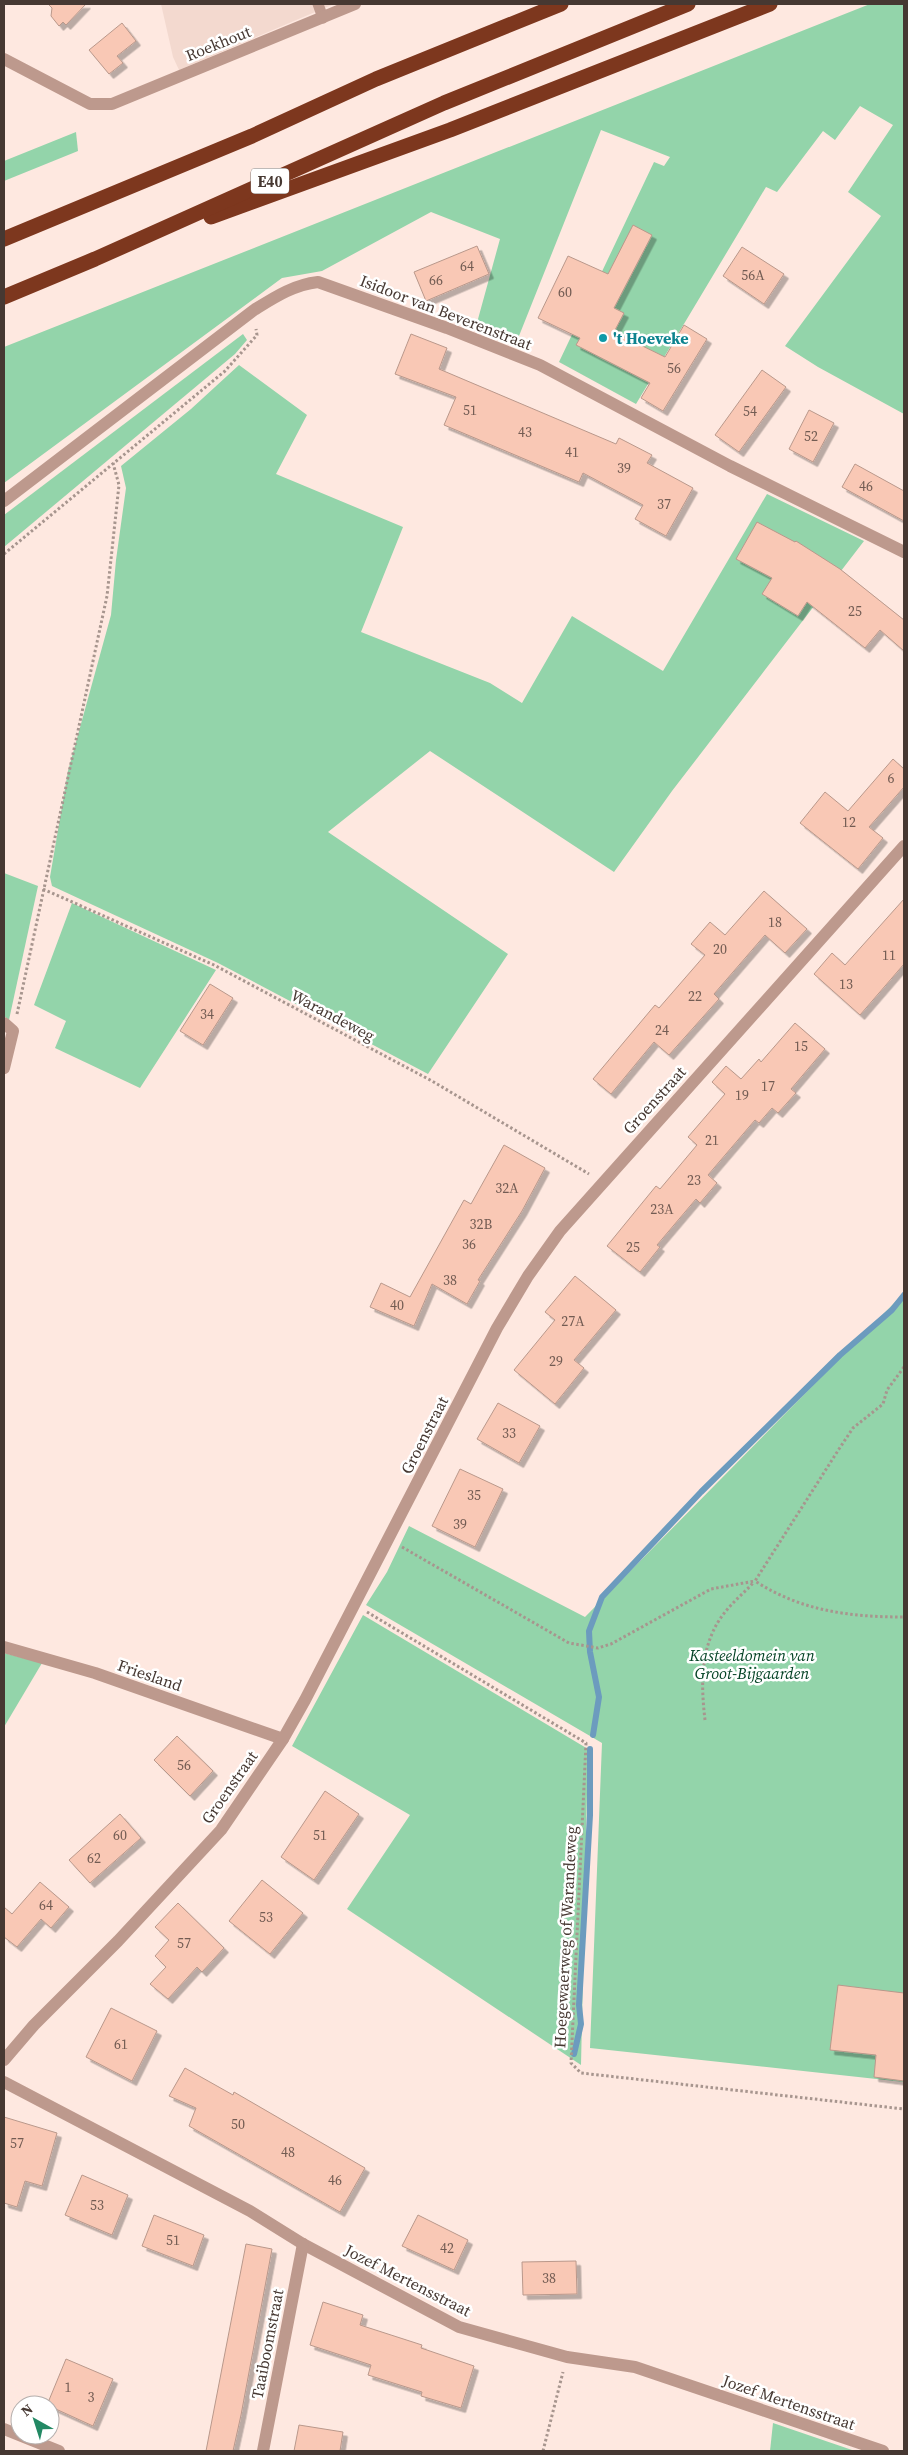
<svg xmlns="http://www.w3.org/2000/svg" width="908" height="2455" font-family="'Source Serif 4',serif">
  <defs>
    <filter id="shadow"><feDropShadow dx="4.5" dy="4.5" stdDeviation="0" flood-color="#0004"/></filter>
  </defs>
  <rect width="100%" height="100%" fill="#fee8e0"/>
  <polygon fill="#f3d9cf" points="161,4 334,4 179,70 173,57"/>
  <g fill="#93d4aa">
    <polygon points="870,4 904,4 904,414 818,367 785,346 881,216 848,192 893,125 860,106 835,140 823,131 777,192 766,187 636,404 559,362 654,162 664,166 670,157 601,130 515,346 475,330 500,239 431,212 322,271 282,278 4,483 4,347"/>
    <polygon points="76,132 78,151 4,181 4,161"/>
    <polygon points="243,334 247,340 235,354 4,547 4,515"/>
    <polygon points="239,365 307,415 276,474 403,527 361,632 490,683 522,703 572,616 663,671 767,494 864,541 672,791 614,872 430,751 328,832 508,954 428,1074 218,963 52,886 50,877 68,771 111,615 116,560 126,488 121,466 191,409"/>
    <polygon points="4,873 38,886 9,1020 4,1016"/>
    <polygon points="72,903 216,970 140,1088 55,1048 66,1021 34,1005"/>
    <polygon points="904,1293 904,2082 590,2048 602,1743 366,1605 387,1572 409,1526 585,1617"/>
    <polygon points="363,1615 588,1749 581,2065 347,1909 410,1815 292,1746"/>
    <polygon points="4,1653 42,1663 4,1727"/>
    <polygon points="773,2423 855,2451 770,2451"/>
  </g>
  <g fill="none" stroke-linecap="round" stroke-linejoin="round">
    <g stroke="#6c9bbe" stroke-width="6">
      <polyline points="593,1735 599,1697 590,1652 589,1631 602,1597 701,1492 840,1355 892,1310 904,1295"/>
      <polyline points="574,2054 581,2024 579,2005 590,1815 590,1749"/>
    </g>
  </g>
  <g fill="#f9c8b5" stroke="#b9988b" filter="url(#shadow)">
    <polygon points="48,4 86,4 66,25 63,22 59,26 51,16 52,8"/>
    <polygon points="122,23 136,41 117,56 123,63 109,74 89,50"/>
    <polygon points="633,225 652,235 614,308 624,313 614,332 665,357 684,325 707,339 663,411 641,398 650,383 576,345 580,338 538,318 568,256 608,274"/>
    <polygon points="477,246 489,274 426,301 414,272"/>
    <polygon points="742,247 784,274 764,304 723,276"/>
    <polygon points="411,334 447,348 439,369 616,444 619,438 652,455 647,463 693,488 666,536 635,519 643,505 583,473 579,482 444,425 456,397 395,374"/>
    <polygon points="762,370 786,387 739,452 715,435"/>
    <polygon points="809,410 834,423 813,462 789,449"/>
    <polygon points="855,464 904,491 904,521 842,487"/>
    <polygon points="757,522 795,542 796,541 840,569 904,620 904,651 880,630 865,648 807,602 798,616 762,594 772,578 736,559"/>
    <polygon points="893,759 904,769 904,787 869,827 883,838 858,869 800,823 825,792 848,811"/>
    <polygon points="764,891 807,929 785,953 765,935 714,994 719,999 669,1055 654,1042 611,1094 593,1079 655,1005 659,1008 705,955 691,944 710,922 725,935"/>
    <polygon points="904,899 904,964 860,1015 814,974 832,953 845,965"/>
    <polygon points="210,984 233,998 203,1045 180,1031"/>
    <polygon points="795,1023 825,1049 791,1089 796,1093 778,1113 772,1108 759,1123 755,1120 708,1175 717,1183 700,1203 696,1199 657,1245 660,1247 640,1272 607,1246 656,1186 660,1189 697,1145 688,1137 725,1094 712,1082 726,1066 741,1079 759,1059 761,1062"/>
    <polygon points="504,1145 545,1168 522,1211 478,1280 480,1281 467,1304 432,1284 414,1326 370,1307 381,1283 410,1297 464,1200 471,1204"/>
    <polygon points="575,1276 616,1310 574,1360 584,1368 555,1404 514,1370 555,1320 545,1312"/>
    <polygon points="498,1403 540,1426 519,1463 477,1439"/>
    <polygon points="460,1469 503,1489 475,1547 432,1526"/>
    <polygon points="177,1736 213,1771 190,1796 154,1760"/>
    <polygon points="325,1791 359,1814 314,1880 281,1857"/>
    <polygon points="120,1814 141,1838 90,1883 69,1860"/>
    <polygon points="262,1880 303,1913 270,1954 229,1921"/>
    <polygon points="40,1882 69,1907 51,1928 41,1919 17,1947 4,1937 4,1907 12,1914"/>
    <polygon points="178,1903 224,1948 202,1972 197,1967 168,1999 150,1984 166,1967 155,1956 169,1940 155,1927"/>
    <polygon points="838,1985 904,1993 904,2081 874,2077 876,2055 830,2050"/>
    <polygon points="111,2008 157,2031 132,2081 86,2057"/>
    <polygon points="185,2068 233,2095 234,2092 365,2168 340,2212 189,2126 196,2108 169,2096"/>
    <polygon points="4,2117 57,2133 42,2186 25,2181 17,2207 4,2203"/>
    <polygon points="82,2175 128,2195 112,2235 65,2215"/>
    <polygon points="154,2215 204,2235 193,2266 142,2246"/>
    <polygon points="418,2215 468,2240 454,2270 402,2246"/>
    <polygon points="246,2244 272,2249 241,2415 233,2451 206,2451"/>
    <polygon points="576,2261 577,2294 523,2295 522,2262"/>
    <polygon points="323,2302 363,2315 360,2325 422,2345 421,2348 474,2366 461,2408 421,2396 422,2392 368,2375 371,2365 310,2345"/>
    <polygon points="66,2359 113,2379 93,2426 47,2405"/>
    <polygon points="299,2425 343,2432 340,2451 294,2451"/>
  </g>
  <g fill="none" stroke-linecap="round" stroke-linejoin="round">
    <g stroke="#a7958e" stroke-width="3" stroke-dasharray="2.5 2.5" stroke-linecap="butt">
      <polyline points="4,554 225,371 257,335 256,329"/>
      <polyline points="43,889 214,965 432,1081 589,1174"/>
      <polyline points="17,1014 107,596 119,485 113,463"/>
      <path d="M904 1367 887 1390 883 1404 853 1428 839 1449 755 1581C801 1611 850 1617 904 1617"/>
      <polyline points="402,1547 569,1643 598,1648 611,1644 711,1589 755,1581"/>
      <polyline points="367,1612 586,1743 571,2063 581,2073 904,2109"/>
      <path d="M705 1720C701 1686 700 1649 720 1619 729 1605 743 1594 754 1582"/>
      <polyline points="543,2451 563,2372"/>
    </g>
    <polyline stroke="#bd998d" stroke-width="11" points="318,4 323,18"/>
    <g stroke="#bd998d" stroke-width="12">
      <polyline points="4,59 90,104 112,104 355,4"/>
      <path d="M4 501 254 310C275 297 293 285 318 282L447 328 540 365 730 466 904 552"/>
      <polyline points="4,1023 13,1031 4,1068"/>
      <polyline points="4,1647 95,1673 283,1739"/>
      <polyline points="4,2060 34,2025 118,1941 221,1830 283,1739 305,1700 497,1328 528,1276 560,1231 904,846"/>
      <polyline points="4,2082 250,2211 303,2244 459,2327 567,2357 635,2367 883,2451"/>
      <polyline points="4,2429 59,2451"/>
      <polyline points="263,2451 303,2244"/>
    </g>
    <g stroke="#7d371e" stroke-width="15">
      <polyline points="211,217 450,130 770,4"/>
      <polyline points="4,239 252,136 376,79 561,4"/>
      <polyline points="4,297 95,259 444,103 688,4"/>
    </g>
  </g>
  <circle fill="#0f9aa8" stroke="#fff" stroke-width="2" cx="603" cy="338" r="5"/>
  <g text-anchor="middle" dominant-baseline="central" stroke-width="5" stroke-linejoin="round" paint-order="stroke">
    <g font-size="14" fill="#735c53">
      <text x="467" y="266">64</text>
      <text x="753" y="275">56A</text>
      <text x="436" y="280">66</text>
      <text x="565" y="292">60</text>
      <text x="674" y="368">56</text>
      <text x="470" y="410">51</text>
      <text x="750" y="411">54</text>
      <text x="525" y="432">43</text>
      <text x="811" y="436">52</text>
      <text x="572" y="452">41</text>
      <text x="624" y="468">39</text>
      <text x="866" y="486">46</text>
      <text x="664" y="504">37</text>
      <text x="855" y="611">25</text>
      <text x="891" y="778">6</text>
      <text x="849" y="822">12</text>
      <text x="775" y="922">18</text>
      <text x="720" y="949">20</text>
      <text x="889" y="955">11</text>
      <text x="846" y="984">13</text>
      <text x="695" y="996">22</text>
      <text x="207" y="1014">34</text>
      <text x="662" y="1030">24</text>
      <text x="801" y="1046">15</text>
      <text x="768" y="1086">17</text>
      <text x="742" y="1095">19</text>
      <text x="712" y="1140">21</text>
      <text x="694" y="1180">23</text>
      <text x="507" y="1188">32A</text>
      <text x="662" y="1209">23A</text>
      <text x="481" y="1224">32B</text>
      <text x="469" y="1244">36</text>
      <text x="633" y="1247">25</text>
      <text x="450" y="1280">38</text>
      <text x="397" y="1305">40</text>
      <text x="573" y="1321">27A</text>
      <text x="556" y="1361">29</text>
      <text x="509" y="1433">33</text>
      <text x="474" y="1495">35</text>
      <text x="460" y="1524">39</text>
      <text x="184" y="1765">56</text>
      <text x="120" y="1835">60</text>
      <text x="320" y="1835">51</text>
      <text x="94" y="1858">62</text>
      <text x="46" y="1905">64</text>
      <text x="266" y="1917">53</text>
      <text x="184" y="1943">57</text>
      <text x="121" y="2044">61</text>
      <text x="238" y="2124">50</text>
      <text x="17" y="2143">57</text>
      <text x="288" y="2152">48</text>
      <text x="335" y="2180">46</text>
      <text x="97" y="2205">53</text>
      <text x="173" y="2240">51</text>
      <text x="447" y="2248">42</text>
      <text x="549" y="2278">38</text>
      <text x="68" y="2387">1</text>
      <text x="91" y="2397">3</text>
    </g>
    <rect fill="#fff" stroke="#7e7470" stroke-width="1" x="251" y="168.5" width="38" height="25" rx="4"/>
    <g font-size="15" font-weight="bold" fill="#463832">
      <text x="270" y="181">E40</text>
    </g>
    <g font-size="16" fill="#463832" stroke="#fff">
      <text transform="translate(218 43) rotate(-22)">Roekhout</text>
      <text transform="translate(446 312) rotate(21)">Isidoor van Beverenstraat</text>
      <text transform="translate(333 1015) rotate(28)">Warandeweg</text>
      <text transform="translate(654 1100) rotate(-48)">Groenstraat</text>
      <text transform="translate(424 1435) rotate(-63)">Groenstraat</text>
      <text transform="translate(150 1675) rotate(19)">Friesland</text>
      <text transform="translate(229 1787) rotate(-55)">Groenstraat</text>
      <text transform="translate(565 1937) rotate(-87)">Hoegewaerweg of Warandeweg</text>
      <text transform="translate(408 2280) rotate(27)">Jozef Mertensstraat</text>
      <text transform="translate(267 2344) rotate(-79)">Taaiboomstraat</text>
      <text transform="translate(789 2402) rotate(19)">Jozef Mertensstraat</text>
    </g>
    <g font-size="16" font-weight="bold" fill="#0d838f" stroke="#fff" text-anchor="start">
      <text x="613" y="338">'t Hoeveke</text>
    </g>
    <g font-size="16" font-style="italic" fill="#044325" stroke="#fff">
      <text x="752" y="1655">Kasteeldomein van<tspan x="752" dy="18">Groot-Bijgaarden</tspan></text>
    </g>
  </g>
  <rect width="908" height="2455" fill="none" stroke="#463832" stroke-width="10"/>
  <g transform="translate(35 2420) rotate(321)"><circle r="24" fill="#ffffff" stroke="#b5afad"/>
  <path d="M0-4L9 19L0 12L-9 19Z" fill="#238964"/>
  <text y="-8" font-size="14" font-weight="bold" text-anchor="middle" fill="#463832">N</text>
  </g>
</svg>
